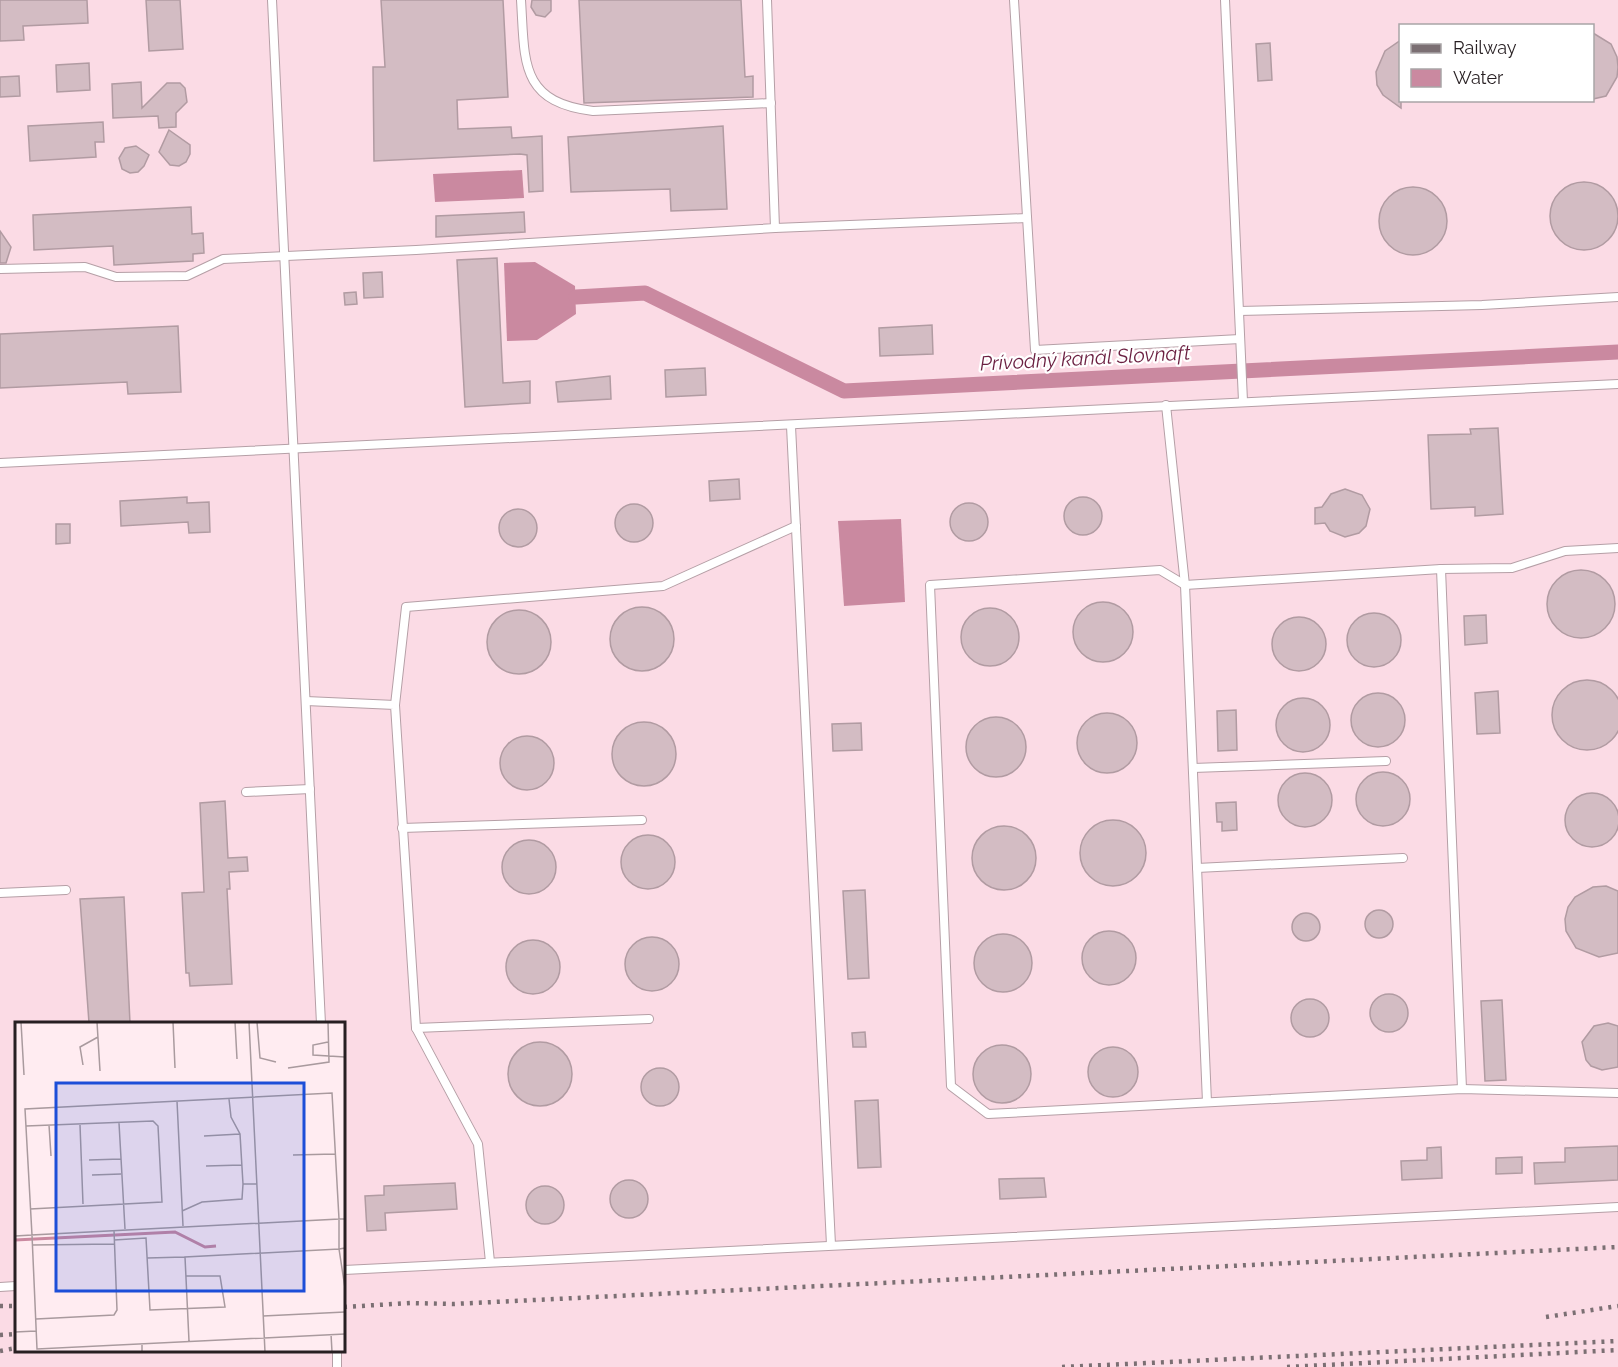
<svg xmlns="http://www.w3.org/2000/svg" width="1618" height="1367" font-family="Raleway,sans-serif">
  <rect width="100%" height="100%" fill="#ffecf1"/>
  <path fill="#fbdbe5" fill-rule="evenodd" d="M0 0H1618V1367H0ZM1400 26H1592V100H1400ZM16 1024H344V1350H16Z"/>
  <g fill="#ca89a0">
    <polygon points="522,170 524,198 435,202 433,174"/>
    <polygon points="535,262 575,286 576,314 537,340 507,341 504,263"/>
    <polygon points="901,519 905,602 844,606 838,521"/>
  </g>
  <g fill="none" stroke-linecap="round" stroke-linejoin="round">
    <polyline stroke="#ca89a0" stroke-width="15" points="576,297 645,293 844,391 1618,352"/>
  </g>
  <g fill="#d3bcc3" stroke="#b19ba2" stroke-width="1.5">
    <polygon points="0,0 87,0 88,23 23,26 24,40 0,41"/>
    <polygon points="146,0 180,0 183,49 149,51"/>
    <polygon points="381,0 503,0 508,97 457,100 458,129 511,127 512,138 542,136 543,191 529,192 527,155 520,154 374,161 373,67 385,67"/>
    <polygon points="532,0 551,0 551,11 545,17 536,15 531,7"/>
    <polygon points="579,0 741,0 745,77 753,76 753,97 584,103"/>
    <polygon points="1593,33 1611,44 1617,57 1618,67 1617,77 1606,96 1593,99"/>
    <polygon points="1401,40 1401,108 1383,95 1377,85 1376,72 1385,51"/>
    <polygon points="1270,43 1272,80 1258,81 1256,44"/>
    <polygon points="89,63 90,90 57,92 56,65"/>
    <polygon points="19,76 20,96 0,97 0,77"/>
    <polygon points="141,82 142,108 167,83 180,83 185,88 187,102 176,113 176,127 159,128 158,116 113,118 112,84"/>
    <polygon points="103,122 104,142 95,142 96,157 30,161 28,126"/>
    <polygon points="723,126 727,209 671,211 670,189 571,192 568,137"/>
    <polygon points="169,130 190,145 190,154 186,162 179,166 170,165 159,152"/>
    <polygon points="136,146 149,155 144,166 138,172 130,173 122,169 119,158 125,148"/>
    <circle cx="1584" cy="216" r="34"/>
    <circle cx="1413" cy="221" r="34"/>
    <polygon points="191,207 192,234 203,233 204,253 193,254 193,261 114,265 113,246 34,250 33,215"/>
    <polygon points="524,212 525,232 436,237 436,216"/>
    <polygon points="0,231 11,247 6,263 0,263"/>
    <polygon points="497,258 503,383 530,381 530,403 465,407 457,260"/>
    <polygon points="382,272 383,297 364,298 363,273"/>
    <polygon points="356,292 357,304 345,305 344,293"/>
    <polygon points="932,325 933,354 880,356 879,328"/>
    <polygon points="178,326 181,392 128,394 127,382 0,388 0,334"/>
    <polygon points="705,368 706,395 666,397 665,370"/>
    <polygon points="610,376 611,399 558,402 556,382"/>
    <polygon points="1498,428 1503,514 1475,516 1475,507 1431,509 1428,435 1471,434 1470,429"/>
    <polygon points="739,479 740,499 710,501 709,481"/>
    <polygon points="1345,489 1362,495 1370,509 1366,526 1359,533 1345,537 1330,531 1325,523 1315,524 1315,508 1322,507 1331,494"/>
    <circle cx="1083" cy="516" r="19"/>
    <polygon points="187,497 187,503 209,502 210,532 189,533 188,522 121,526 120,501"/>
    <circle cx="969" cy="522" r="19"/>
    <circle cx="634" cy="523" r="19"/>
    <circle cx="518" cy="528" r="19"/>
    <polygon points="56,524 70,524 70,543 56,544"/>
    <circle cx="1581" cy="604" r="34"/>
    <circle cx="1103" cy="632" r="30"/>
    <circle cx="642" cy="639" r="32"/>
    <circle cx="990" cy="637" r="29"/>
    <circle cx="519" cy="642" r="32"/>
    <circle cx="1374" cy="640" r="27"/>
    <polygon points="1486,615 1487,643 1465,645 1464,616"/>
    <circle cx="1299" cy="644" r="27"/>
    <circle cx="1587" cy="715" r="35"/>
    <polygon points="1498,691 1500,733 1477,734 1475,693"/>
    <circle cx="1378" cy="720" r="27"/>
    <circle cx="1303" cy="725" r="27"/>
    <polygon points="1236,710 1237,750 1218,751 1217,711"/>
    <circle cx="1107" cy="743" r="30"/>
    <circle cx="996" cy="747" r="30"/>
    <circle cx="644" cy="754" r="32"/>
    <polygon points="861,723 862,750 833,751 832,724"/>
    <circle cx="527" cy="763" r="27"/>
    <circle cx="1383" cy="799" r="27"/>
    <circle cx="1305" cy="800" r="27"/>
    <circle cx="1592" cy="820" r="27"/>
    <polygon points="225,801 228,858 247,857 248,871 229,872 230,889 227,889 232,984 190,986 189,973 186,973 182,893 204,892 200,803"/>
    <polygon points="1236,802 1237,830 1222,831 1222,822 1217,822 1216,803"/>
    <circle cx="1113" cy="853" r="33"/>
    <circle cx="1004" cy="858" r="32"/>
    <circle cx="648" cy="862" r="27"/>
    <circle cx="529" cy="867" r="27"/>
    <polygon points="1606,886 1618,891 1618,953 1599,957 1576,948 1566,931 1565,919 1568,907 1575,897 1593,887"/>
    <polygon points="865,890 869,978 848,979 843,891"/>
    <polygon points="124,897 130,1023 89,1023 80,899"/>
    <circle cx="1379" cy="924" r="14"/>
    <circle cx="1306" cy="927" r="14"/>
    <circle cx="1109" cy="958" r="27"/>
    <circle cx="1003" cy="963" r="29"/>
    <circle cx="652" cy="964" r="27"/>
    <circle cx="533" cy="967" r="27"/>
    <circle cx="1389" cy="1013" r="19"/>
    <circle cx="1310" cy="1018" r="19"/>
    <polygon points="1502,1000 1506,1080 1485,1081 1481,1001"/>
    <polygon points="1608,1023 1618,1026 1618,1067 1602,1070 1591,1066 1586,1060 1582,1042 1594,1026"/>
    <polygon points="865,1032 866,1047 853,1047 852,1033"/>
    <circle cx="540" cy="1074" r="32"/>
    <circle cx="1002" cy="1074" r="29"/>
    <circle cx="1113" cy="1072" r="25"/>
    <circle cx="660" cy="1087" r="19"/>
    <polygon points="878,1100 881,1167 858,1168 855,1101"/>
    <polygon points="1618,1146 1618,1180 1535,1184 1534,1163 1565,1162 1565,1148"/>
    <polygon points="1441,1147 1442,1178 1402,1180 1401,1161 1427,1160 1427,1148"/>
    <polygon points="1522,1157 1522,1173 1496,1174 1496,1158"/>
    <polygon points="1044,1178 1046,1197 1000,1199 999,1179"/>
    <circle cx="629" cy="1199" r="19"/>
    <polygon points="455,1183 457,1209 385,1213 386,1230 367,1231 365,1196 384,1195 384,1186"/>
    <circle cx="545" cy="1205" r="19"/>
  </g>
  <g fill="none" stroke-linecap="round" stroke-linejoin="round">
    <g stroke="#b59fa6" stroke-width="10">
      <g id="service">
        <polyline points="272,0 321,1024"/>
        <path d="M521 0C525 61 519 102 593 111L771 103"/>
        <polyline points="1014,0 1035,350 1240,339"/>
        <polyline points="1225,0 1243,401"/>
        <polyline points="775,228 1027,218"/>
        <polyline points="0,269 85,267 116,277 187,276 223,259 416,250 775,228 767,0"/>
        <polyline points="1239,311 1482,305 1618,297"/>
        <polyline points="1166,405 1185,585 1207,1102"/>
        <polyline points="791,426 831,1245"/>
        <polyline points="0,463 1618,384"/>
        <polyline points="1618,548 1565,551 1512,568 1441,569 1185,585 1160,570 930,585 951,1086 988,1114 1462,1089 1618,1093"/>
        <polyline points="1441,569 1462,1089"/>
        <polyline points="306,701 395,705 416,1028 478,1144 490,1262"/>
        <polyline points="395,705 406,607 663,586 796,526"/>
        <polyline points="1193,768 1386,761"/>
        <polyline points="246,792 310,789"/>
        <polyline points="402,828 642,820"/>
        <polyline points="1197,868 1403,858"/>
        <polyline points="0,893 66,890"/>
        <polyline points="416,1028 649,1019"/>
        <polyline points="344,1270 1618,1207"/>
        <polyline points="0,1287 16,1286"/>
        <polyline points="337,1350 337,1367"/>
      </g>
    </g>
    <use href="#service" stroke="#fff" stroke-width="8"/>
    <g stroke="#7b6f73" stroke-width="4.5" stroke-dasharray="3 6" stroke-linecap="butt">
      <polyline points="0,1306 16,1306"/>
      <polyline points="344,1307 410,1303 453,1304 1618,1247"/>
      <polyline points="1546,1317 1618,1306"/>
      <polyline points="0,1335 16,1334"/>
      <polyline points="0,1351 16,1348"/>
      <polyline points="1062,1367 1618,1341"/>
      <polyline points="1287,1367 1618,1350"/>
    </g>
  </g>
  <g text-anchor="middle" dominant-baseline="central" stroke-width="4.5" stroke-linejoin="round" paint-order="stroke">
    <g font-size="20" font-style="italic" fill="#6b1f41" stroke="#fff">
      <text transform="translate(1085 358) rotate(-3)">Prívodný kanál Slovnaft</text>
    </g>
  </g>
  <g transform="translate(15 1022)">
    <rect width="330" height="330" fill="#ffecf1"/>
    <path fill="none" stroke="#ca89a0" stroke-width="3" d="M0 218 160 210 190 225 201 224"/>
    <path fill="none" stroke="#a99a9e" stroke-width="1.5" d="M6 0 9 53M82 0 85 49M158 0 160 46M220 0 222 37M234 0 250 330M242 0 245 36 261 40M313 20 298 23V33L330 35M68 43 65 25 83 15M273 46 314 40 313 0M214 77 216 95 225 112 228 162H242M162 79 168 204M104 101 110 207M34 103 36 134M65 103 68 182M11 104 138 99 143 104 147 180 15 187M189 114 225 112M278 133 320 132M74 138 106 137M191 144 227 143M77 153 106 152M167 189 187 180 227 177 228 162M330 197H324V227L330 226M0 214 17 213 10 87 317 71 324 197 17 213 22 327 330 312M99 218 131 216 135 288 210 285 205 254H171M17 223 99 222M132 236 170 235M248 294 330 290M21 297 99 293 102 288 99 208M0 310 21 309M316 312 317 330M174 319 170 235 324 227 330 266M127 322V330H150"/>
    <path fill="#1d4ed8" fill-opacity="0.15" stroke="#1d4ed8" stroke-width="3" d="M41 61H289V269H41Z"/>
    <rect width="330" height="330" fill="none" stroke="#271f22" stroke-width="3"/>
  </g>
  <rect x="1399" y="24" width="195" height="78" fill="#ffffff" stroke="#a9a5a7" stroke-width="1.5"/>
  <rect x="1411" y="44" width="30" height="9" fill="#7b6f73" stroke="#a9a5a7" stroke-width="1.5"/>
  <text x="1453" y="54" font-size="18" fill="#271f22">Railway</text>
  <rect x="1411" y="69" width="30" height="18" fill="#ca89a0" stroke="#a9a5a7" stroke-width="1.5"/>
  <text x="1453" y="84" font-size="18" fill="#271f22">Water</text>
</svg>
